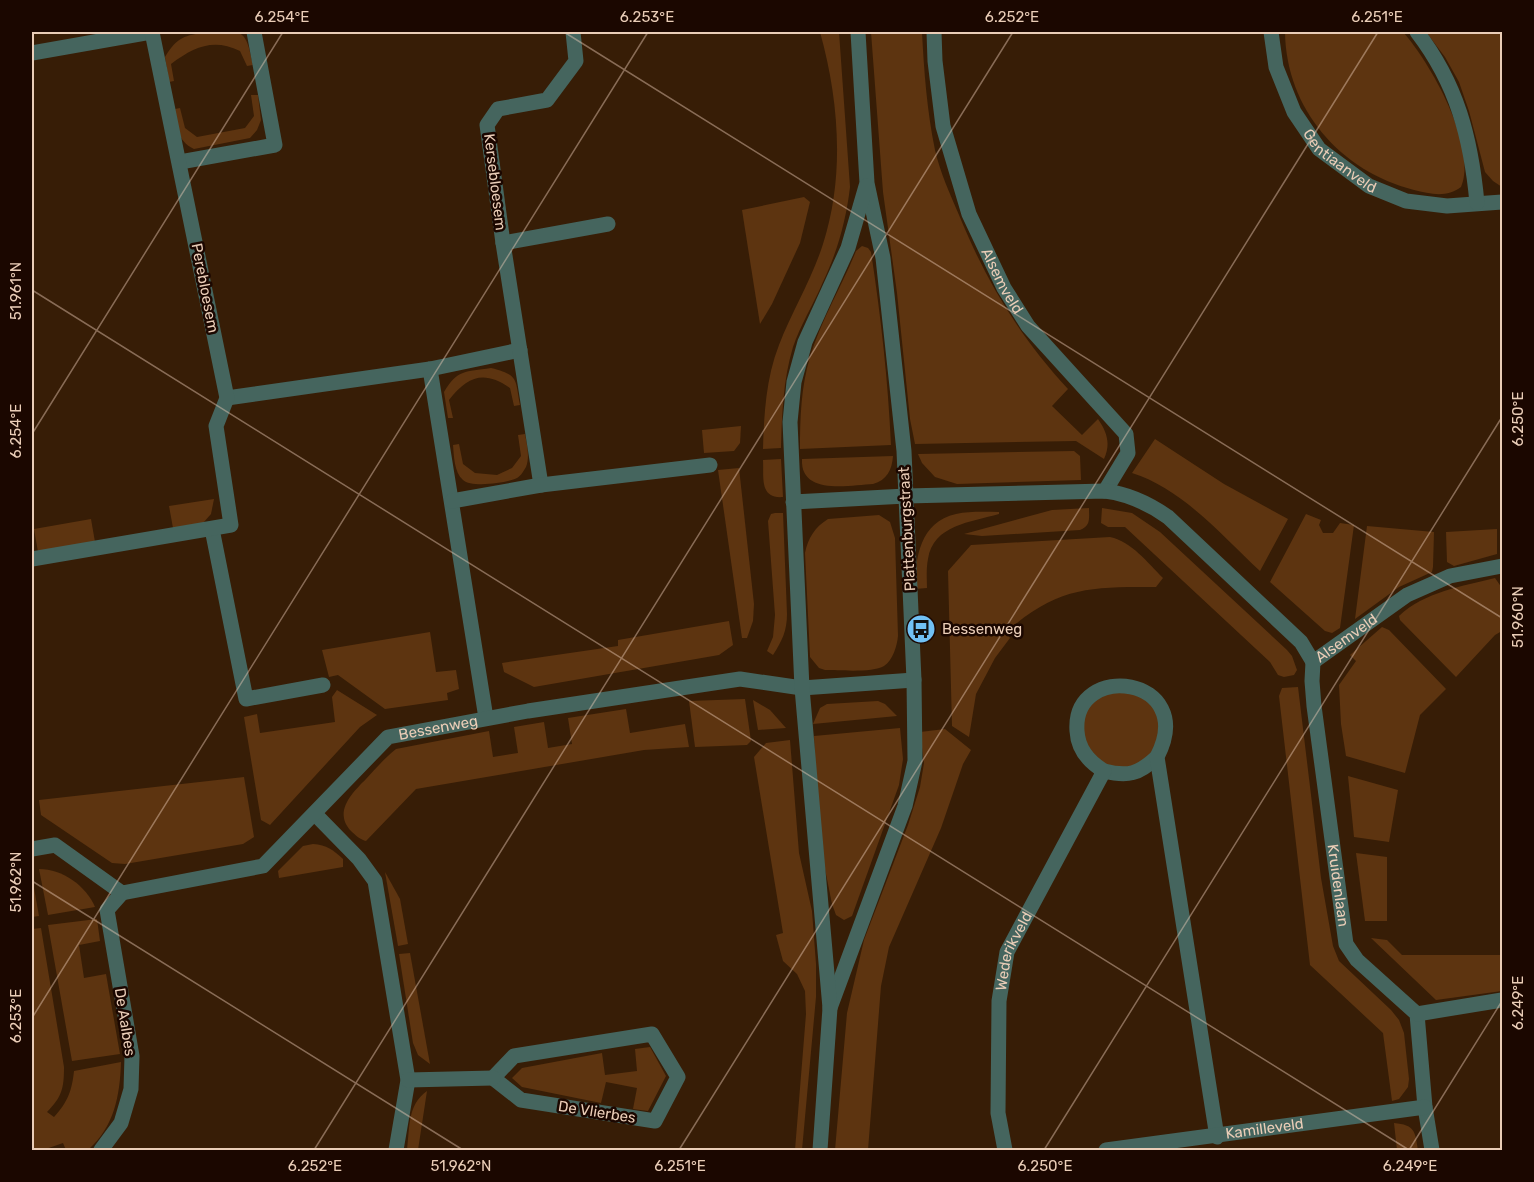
<svg xmlns="http://www.w3.org/2000/svg" width="1534" height="1182" font-family="Rubik,sans-serif">
  <rect width="100%" height="100%" fill="#371d06"/>
  <g fill="#5d3410">
    <path d="M207 32C244 32 245 27 253 65L247 66 240 51C213 38 194 47 171 64L174 81 169 82 165 57C178 36 184 36 207 32Z"/>
    <path d="M820 32H839L850 187C846 221 837 253 822 284 813 305 800 326 793 347 783 380 782 414 781 448L763 449C764 414 766 378 779 345 792 311 812 279 823 244 845 176 839 100 820 32Z"/>
    <path d="M871 32H922C924 71 927 111 935 150 940 172 950 194 959 215 986 281 1019 336 1068 389L1052 406 1082 435 1098 419C1107 432 1111 444 1104 459L1076 441 915 444 910 419 897 293 883 192Z"/>
    <path d="M1285 32H1403C1430 62 1478 147 1461 187 1447 198 1430 194 1414 190 1340 171 1286 109 1285 32Z"/>
    <polygon points="1426,32 1502,32 1502,187 1493,181 1485,172 1469,111 1459,82 1445,57"/>
    <path d="M251 95H258L261 120 257 130 250 138 194 149C176 140 177 126 175 109L180 108 185 128 197 137 245 128 254 116Z"/>
    <polygon points="804,197 810,202 800,243 772,304 760,324 742,210"/>
    <path d="M862 246 868 248 871 252C881 317 888 380 891 445L800 449C800 418 801 387 810 357 821 320 842 286 856 251Z"/>
    <path d="M491 368C519 375 515 379 520 405L514 406 510 388C484 370 468 376 449 400L453 418H448L444 392C458 369 465 372 491 368Z"/>
    <polygon points="741,426 740,443 734,451 704,453 702,430"/>
    <path d="M525 434C527 445 530 457 526 467 524 470 521 476 517 478 508 483 471 488 463 480 454 472 454 456 453 445L459 444 463 464 475 473 497 475 512 468 521 456 518 435Z"/>
    <path d="M1155 439 1224 484 1288 519 1260 571C1222 536 1183 489 1132 473Z"/>
    <polygon points="1074,451 1080,456 1081,480 957,484 935,477 922,463 918,454"/>
    <path d="M893 456C892 470 887 480 873 484 850 485 800 496 802 459Z"/>
    <path d="M781 459 783 497C759 499 764 477 763 460Z"/>
    <polygon points="739,468 754,604 753,621 747,638 742,638 718,470"/>
    <polygon points="214,499 211,514 203,523 173,528 169,506"/>
    <path d="M1089 508C1089 518 1091 526 1080 530L982 536 964 534 1052 510Z"/>
    <polygon points="1102,508 1132,513 1160,532 1287,650 1292,656 1297,670 1294,675 1284,677 1278,675 1270,662 1125,527 1108,527 1101,523"/>
    <path d="M999 512V514C971 522 933 525 928 559 926 569 927 579 927 588L915 589C915 558 920 522 956 514 970 511 985 512 999 512Z"/>
    <path d="M775 513H783L787 614C787 631 782 641 773 655L767 651 773 637 775 615 768 521 771 514Z"/>
    <polygon points="1306,514 1321,520 1319,525 1323,533 1333,533 1340,523 1354,525 1340,628 1332,633 1325,631 1270,582"/>
    <path d="M879 515 890 522 895 538 898 636C897 646 893 660 884 666 873 673 839 670 825 670L819 668 810 657 805 553C808 538 815 527 828 519Z"/>
    <polygon points="91,519 95,542 38,552 34,529"/>
    <polygon points="1367,526 1434,532 1433,567 1432,572 1399,587 1355,619"/>
    <polygon points="1497,529 1497,554 1454,566 1447,562 1446,532"/>
    <path d="M1110 537C1132 542 1147 562 1163 578L1156 587C1090 587 1059 586 1006 632L1010 638 995 658 976 694 969 737 952 726 948 571 971 545Z"/>
    <path d="M1495 578 1502 588V631L1495 635 1456 677 1400 620 1399 616C1424 592 1463 586 1495 578Z"/>
    <polygon points="729,621 733,645 719,655 534,687 504,672 502,663 618,646 618,640"/>
    <polygon points="1382,627 1389,630 1446,689 1420,715 1405,773 1346,756 1341,724 1339,685 1356,661 1350,655"/>
    <polygon points="430,632 436,672 456,670 459,689 447,693 448,700 385,709 338,675 329,677 322,650"/>
    <polygon points="1131,686 1164,714 1157,757 1118,775 1083,753 1080,711 1089,699"/>
    <polygon points="1298,687 1321,878 1333,946 1339,961 1391,1010 1399,1020 1404,1033 1409,1079 1408,1087 1399,1099 1392,1101 1383,1033 1310,965 1279,696 1282,688"/>
    <polygon points="337,690 377,715 360,727 270,825 261,820 244,717 257,714 260,733 335,722 332,697"/>
    <polygon points="745,699 751,741 747,745 695,747 689,701"/>
    <polygon points="753,700 770,710 786,728 758,730"/>
    <polygon points="878,701 885,704 897,716 813,724 820,708 827,704"/>
    <path d="M626 709 630 733 685 724 689 747 644 750 416 789 366 841C361 840 355 835 351 831 333 812 352 793 366 779 376 768 385 758 396 749L489 731 493 757 518 753 514 727 544 722 548 748 572 744 568 718Z"/>
    <polygon points="900,728 903,759 899,785 852,916 844,920 836,915 832,904 821,849 817,808 814,736"/>
    <polygon points="945,729 971,750 963,764 941,828 889,947 881,986 868,1150 835,1150 847,1013 864,940 908,825 920,787 924,763 920,732"/>
    <polygon points="790,740 799,853 812,911 816,964 816,997 802,1150 795,1150 806,1014 805,991 797,974 783,961 776,935 783,933 754,757 766,743"/>
    <polygon points="1348,776 1398,790 1389,842 1354,837"/>
    <polygon points="244,777 254,837 243,844 125,864 112,863 41,815 39,800"/>
    <path d="M313 844C327 845 333 850 343 859V867L279 878 278 871 303 846Z"/>
    <polygon points="1356,853 1387,857 1387,921 1365,921"/>
    <path d="M39 869C63 869 86 886 95 907L48 915Z"/>
    <polygon points="385,872 400,899 408,944 398,946"/>
    <polygon points="32,877 39,916 32,917"/>
    <polygon points="97,919 100,941 79,945 84,978 106,974 120,1054 72,1061 48,925"/>
    <path d="M41 928 64 1067C64 1088 62 1097 47 1112L54 1117C68 1102 72 1090 74 1071L121 1062C120 1096 114 1127 88 1150H66L63 1143 43 1150H32V929Z"/>
    <polygon points="1371,938 1387,940 1402,955 1502,955 1502,991 1436,1000"/>
    <polygon points="410,953 430,1064 418,1055 413,1043 399,954"/>
    <polygon points="650,1047 666,1076 648,1111 633,1109 637,1088 606,1082 601,1103 522,1087 512,1078 522,1068 602,1053 605,1075 637,1071 635,1049"/>
    <path d="M427 1091 418 1150H407C410 1128 407 1105 427 1091Z"/>
    <path d="M1394 1123C1415 1125 1415 1131 1418 1150H1397Z"/>
  </g>
  <g fill="none" stroke-linecap="round" stroke-linejoin="round">
    <g stroke="#45655e" stroke-width="15">
      <path id="s1" d="M934 32 935 61 943 126 969 214 1004 288 1028 326 1126 434 1128 453 1105 491"/>
      <path id="s2" d="M1271 32 1276 67 1294 112 1319 149 1369 186 1406 201 1447 206 1502 202"/>
      <path d="M1417 32C1457 84 1471 138 1477 203"/>
      <polyline points="32,53 151,32"/>
      <polyline points="180,162 275,145 254,32"/>
      <polyline points="503,243 608,224"/>
      <polyline points="430,369 486,718"/>
      <polyline points="227,398 430,369 520,350"/>
      <polyline points="541,485 503,243 487,125 498,109 547,100 576,61 573,32"/>
      <polyline points="452,501 541,485 710,465"/>
      <path id="s3" d="M793 502 906 496 1105 491C1129 494 1148 503 1168 517L1301 642 1313 662 1407 595 1450 576 1502 566"/>
      <polyline points="212,529 246,699 323,685"/>
      <polyline points="32,559 231,525 216,426 227,398 152,32"/>
      <path id="s4" d="M1313 662 1312 681 1314 706 1346 944 1357 960 1417 1014 1425 1107 1432 1150"/>
      <path d="M1104 771C1128 777 1139 774 1157 757"/>
      <polyline points="315,814 359,859 375,881 408,1080 396,1150"/>
      <path id="s5" d="M32 849 55 845 122 893 263 866 388 737 528 711 740 679 802 688 914 680"/>
      <polyline points="1417,1014 1502,1000"/>
      <polygon points="652,1034 678,1077 655,1121 521,1100 493,1078 514,1056"/>
      <polyline points="408,1080 493,1078"/>
      <polyline points="101,1150 121,1123 131,1089 132,1056 107,910 122,893"/>
      <path id="s6" d="M1005 1150 998 1113 999 1001 1007 952 1104 771C1089 762 1078 750 1077 731 1072 660 1199 676 1157 757L1217 1137"/>
      <path id="s7" d="M1106 1150 1425 1107"/>
    </g>
    <g stroke="#45655e" stroke-width="15">
      <polyline points="830,1008 905,806 915,761 914,680 904,451 883,258 867,183 858,32"/>
      <polyline points="820,1150 830,1008 802,688 790,422 794,382 805,342 848,248 866,186"/>
    </g>
  </g>
  <path fill="none" stroke="#eacdb7" stroke-width="1.5" stroke-opacity="0.45" d="M564 32 1502 618M32 290 1409 1150M32 434 283 32M32 881 463 1150M32 1018 648 32M314 1150 1013 32M679 1150 1378 32M1044 1150 1502 417M1409 1150 1502 1001"/>
  <defs>
    <g id="bus-disc" transform="scale(1.5)"><circle r="9.5" fill="#71c1f5" stroke="#1b0700"/><path d="M-5-6H5V4H4V6H2V4H-2V6H-4V4H-5ZM-3.5-4V0h7V-4ZM-3.5 1.2v1.5H-2V1.2ZM2 1.2v1.5H3.5V1.2Z" fill="#111"/></g>
  </defs>
  <g fill-rule="evenodd">
    <use href="#bus-disc" x="921" y="629"/>
  </g>
  <g text-anchor="middle" dominant-baseline="central" stroke-width="5" stroke-linejoin="round" paint-order="stroke">
    <g font-size="15" fill="#eacdb7" stroke="#1b0700">
      <text stroke="none"><textPath href="#s2" startOffset="152">Gentiaanveld</textPath></text>
      <text transform="translate(495 182) rotate(83)">Kersebloesem</text>
      <text stroke="none"><textPath href="#s1" startOffset="261">Alsemveld</textPath></text>
      <text transform="translate(205 288) rotate(79)">Perebloesem</text>
      <text transform="translate(907 529) rotate(-93)">Plattenburgstraat</text>
      <text stroke="none"><textPath href="#s3" startOffset="628">Alsemveld</textPath></text>
      <text stroke="none"><textPath href="#s5" startOffset="480">Bessenweg</textPath></text>
      <text stroke="none"><textPath href="#s4" startOffset="225">Kruidenlaan</textPath></text>
      <text stroke="none"><textPath href="#s6" startOffset="202">Wederikveld</textPath></text>
      <text transform="translate(125 1022) rotate(81)">De Aalbes</text>
      <text transform="translate(597 1112) rotate(9)">De Vlierbes</text>
      <text stroke="none"><textPath href="#s7" startOffset="160">Kamilleveld</textPath></text>
    </g>
    <g font-size="15" fill="#eacdb7" stroke="#1b0700" text-anchor="start">
      <text x="942" y="629">Bessenweg</text>
    </g>
  </g>
  <rect width="1534" height="1182" fill="none" stroke="#1b0700" stroke-width="66"/>
  <rect x="33" y="33" width="1468" height="1116" fill="none" stroke="#eacdb7" stroke-width="2"/>
  <g font-size="15" text-anchor="middle" fill="#eacdb7">
    <text x="282" y="22">6.254°E</text>
    <text x="647" y="22">6.253°E</text>
    <text x="1012" y="22">6.252°E</text>
    <text x="1377" y="22">6.251°E</text>
    <text transform="translate(16 291) rotate(-90)" y="5">51.961°N</text>
    <text transform="translate(1518 419) rotate(-90)" y="5">6.250°E</text>
    <text transform="translate(16 431) rotate(-90)" y="5">6.254°E</text>
    <text transform="translate(1518 617) rotate(-90)" y="5">51.960°N</text>
    <text transform="translate(16 882) rotate(-90)" y="5">51.962°N</text>
    <text transform="translate(1518 1003) rotate(-90)" y="5">6.249°E</text>
    <text transform="translate(16 1016) rotate(-90)" y="5">6.253°E</text>
    <text x="315" y="1171">6.252°E</text>
    <text x="461" y="1171">51.962°N</text>
    <text x="680" y="1171">6.251°E</text>
    <text x="1045" y="1171">6.250°E</text>
    <text x="1410" y="1171">6.249°E</text>
  </g>
</svg>
